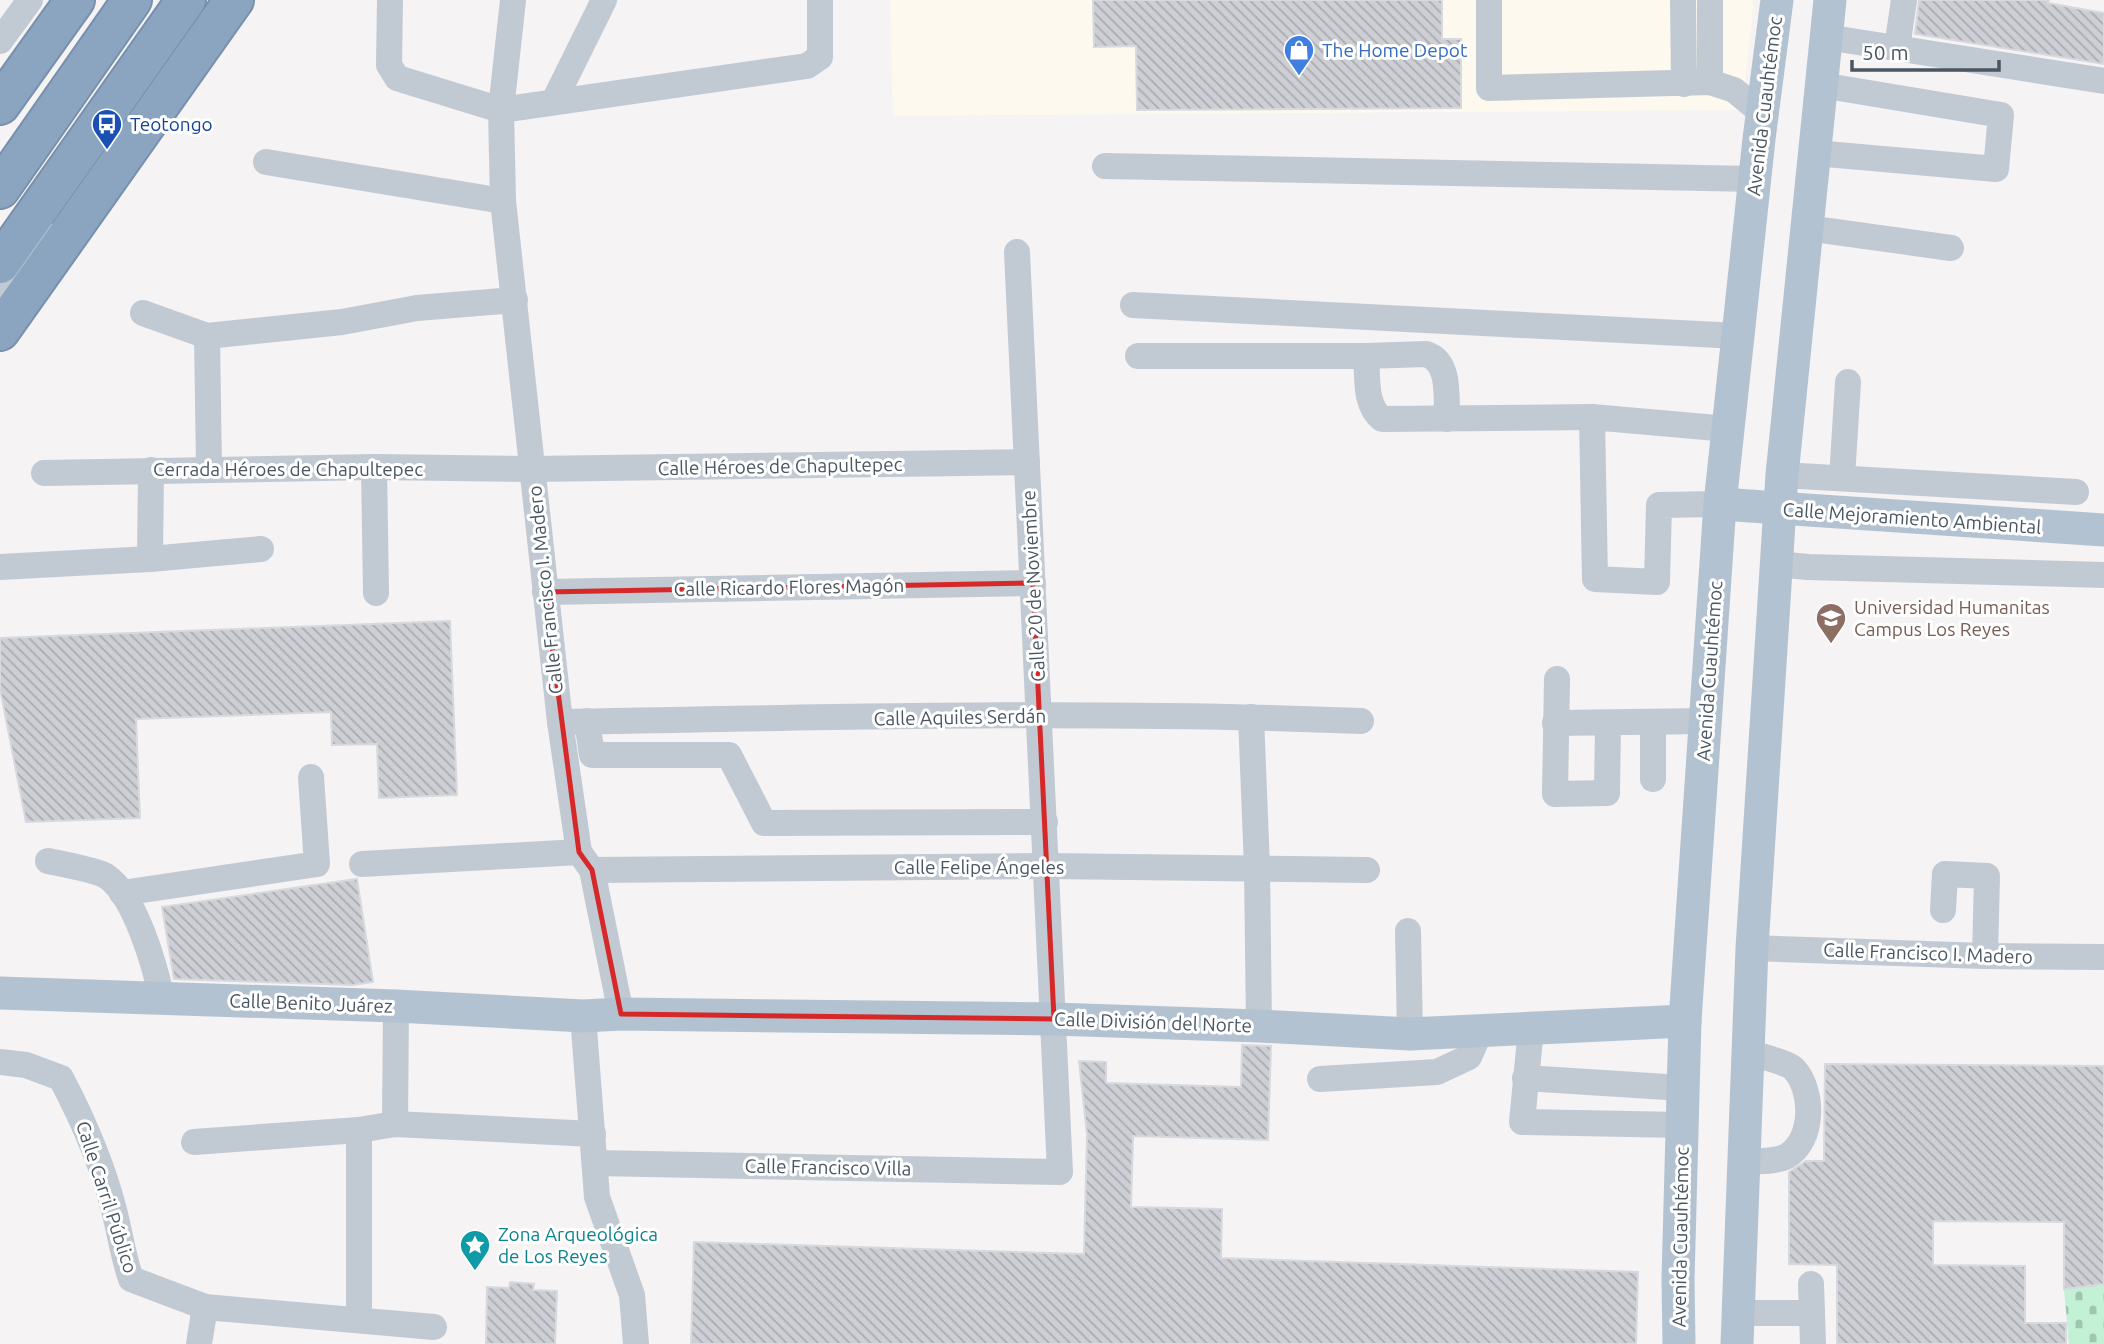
<svg xmlns="http://www.w3.org/2000/svg" width="2104" height="1344" font-family="Ubuntu,sans-serif">
  <defs>
    <pattern id="cemetery-stones" width="16" height="16" patternUnits="userSpaceOnUse" patternTransform="scale(1.75)"><rect width="16" height="16" fill="#c3f1d5"/><path d="M2 7V4a2 2 0 0 1 4 0v3zM10 15v-3a2 2 0 0 1 4 0v3z" fill="#a0c6b0"/></pattern>
    <pattern id="building-back-hatch" width="6" height="6" patternUnits="userSpaceOnUse" patternTransform="scale(1.75)"><rect width="6" height="6" fill="#cdcfd5"/><path d="M-1 5l2 2M0 0l6 6M5-1l2 2" fill="none" stroke="#a8abb0"/></pattern>
  </defs>
  <rect width="100%" height="100%" fill="#f5f3f3"/>
  <polygon fill="#fdf9ef" points="890,0 1754,0 1742,110 893,116"/>
  <polygon fill="url(#cemetery-stones)" points="2104,1284 2104,1344 2069,1344 2064,1289"/>
  <g fill="url(#building-back-hatch)" stroke="#d7d9de" stroke-width="2">
    <polygon points="1093,0 1442,0 1442,39 1461,39 1461,108 1137,110 1136,46 1094,47"/>
    <polygon points="1919,0 2049,0 2048,3 2104,13 2104,64 1915,34"/>
    <polygon points="450,621 457,795 379,798 377,744 332,745 331,712 136,719 140,818 26,822 0,689 0,638"/>
    <polygon points="357,879 373,982 353,985 174,979 162,907"/>
    <polygon points="1242,1045 1271,1046 1268,1140 1133,1136 1131,1207 1222,1209 1221,1258 1638,1272 1636,1344 691,1344 694,1242 1084,1254 1087,1135 1079,1061 1106,1062 1106,1083 1241,1087"/>
    <polygon points="1825,1064 2104,1066 2104,1284 2064,1289 2064,1222 1933,1221 1933,1265 2025,1266 2025,1323 2066,1323 2066,1344 1837,1344 1837,1265 1789,1264 1789,1172 1806,1161 1824,1161"/>
    <polygon points="510,1282 534,1284 533,1290 557,1291 555,1344 486,1344 487,1287 509,1288"/>
  </g>
  <g fill="none" stroke-linecap="round" stroke-linejoin="round">
    <g stroke="#7690ad" stroke-width="42">
      <g id="highway">
        <polyline points="0,105 75,0"/>
        <polyline points="0,189 132,0"/>
        <polyline points="0,264 186,0"/>
        <polyline points="0,331 234,0"/>
      </g>
    </g>
    <g stroke="#c1cad2" stroke-width="26">
      <polyline points="390,0 389,65 397,78 501,110 513,0"/>
      <polyline points="1489,0 1489,88 1710,82 1734,90 1762,113"/>
      <polyline points="1683,0 1684,84"/>
      <polyline points="1826,37 2104,81"/>
      <polyline points="0,41 30,0"/>
      <polyline points="1897,48 1904,0"/>
      <polyline points="1710,82 1710,0"/>
      <polyline points="554,101 604,0"/>
      <polyline points="1815,153 1996,169 2001,115 1821,85"/>
      <polyline points="266,162 503,201"/>
      <polyline points="1105,166 1755,179"/>
      <polyline points="1807,228 1951,248"/>
      <polyline points="0,299 37,245 42,232"/>
      <polyline points="1133,305 1738,336"/>
      <polyline points="143,313 207,336 342,322 417,308 515,300"/>
      <polyline points="207,336 209,469"/>
      <path d="M1138 356H1366C1368 378 1364 404 1382 419L1592 417"/>
      <path d="M1366 356 1426 354C1451 362 1446 397 1447 419"/>
      <polyline points="374,467 376,593"/>
      <polyline points="44,473 374,467 532,469 1027,462"/>
      <polyline points="1782,475 2076,492"/>
      <polyline points="1842,478 1848,382"/>
      <polyline points="1720,504 1659,505 1657,582 1595,579 1592,417 1728,429"/>
      <polyline points="150,559 151,470"/>
      <polyline points="1777,564 1808,567 2104,575"/>
      <polyline points="0,567 150,559 261,549"/>
      <polyline points="545,592 1033,583"/>
      <polyline points="1557,679 1555,794 1607,793 1608,723"/>
      <polyline points="1251,717 1257,867 1259,1026"/>
      <polyline points="587,721 592,755 729,755 764,823 1045,822"/>
      <path d="M560 722C827 717 1094 710 1361 721"/>
      <polyline points="1653,722 1653,779"/>
      <polyline points="1555,723 1705,721"/>
      <path d="M48 861C62 864 96 870 106 876 135 895 155 966 162 999"/>
      <polyline points="362,864 579,852"/>
      <polyline points="592,870 1047,866 1367,870"/>
      <polyline points="122,893 317,864 311,777"/>
      <polyline points="1943,910 1945,874 1987,876 1985,956"/>
      <polyline points="1408,931 1410,1034"/>
      <polyline points="1752,948 1985,956 2104,957"/>
      <polyline points="621,1014 592,870 579,852 560,722 503,201 501,110 807,66 820,57 820,0"/>
      <polyline points="583,1016 597,1197 632,1295 636,1344"/>
      <polyline points="1531,1028 1522,1122 1682,1125"/>
      <path d="M0 1062 26 1065 61 1078C83 1120 102 1163 114 1210 120 1233 123 1256 131 1279L205 1307 434 1327"/>
      <polyline points="1525,1078 1682,1088"/>
      <polyline points="1320,1079 1437,1072 1469,1057 1476,1041 1476,1031"/>
      <polyline points="395,1124 396,1006"/>
      <polyline points="194,1142 359,1130 395,1124 593,1134"/>
      <path d="M1744 1162C1756 1161 1776 1162 1787 1156 1814 1140 1814 1091 1794 1069 1787 1062 1759 1056 1748 1052"/>
      <polyline points="595,1163 1060,1172 1017,252"/>
      <polyline points="1811,1284 1813,1344"/>
      <polyline points="1738,1313 1812,1313"/>
      <polyline points="359,1319 359,1130"/>
      <polyline points="199,1344 205,1307"/>
    </g>
    <g stroke="#b3c2d1" stroke-width="33">
      <polyline points="1720,504 2104,530"/>
      <polyline points="0,993 396,1006 583,1016 621,1014 1054,1019 1259,1026 1410,1034 1685,1021"/>
      <polyline points="1679,1344 1678,1279 1685,1021 1720,504 1759,139 1777,0"/>
      <polyline points="1737,1344 1752,948 1782,475 1830,0"/>
    </g>
    <use href="#highway" stroke="#8ba5c1" stroke-width="38"/>
  </g>
  <path fill="none" stroke="#d62828" stroke-width="5" stroke-linejoin="round" d="M1033 583 1054 1019 621 1014 592 870 579 852 545 592Z"/>
  <defs>
    <g id="shop-pin" transform="scale(1.575)"><path d="M0 17L-7.5 6A9.5 9.5 0 1 1 7.5 6Z" fill="#3f7fe0" stroke="#fff"/><path d="M-5-2.5h2.3a2.7 3.5 0 0 1 5.4 0H5L5.5 6h-11ZM-1.5-2.5h3a1.5 2.3 0 0 0-3 0Z" fill="#fff"/></g>
    <g id="bus-pin" transform="scale(1.575)"><path d="M0 17L-7.5 6A9.5 9.5 0 1 1 7.5 6Z" fill="#1a4fb4" stroke="#fff"/><path d="M-5-6H5V4H4V6H2V4H-2V6H-4V4H-5ZM-3.5-4V0h7V-4ZM-3.5 1.2v1.5H-2V1.2ZM2 1.2v1.5H3.5V1.2Z" fill="#fff"/></g>
    <g id="university-pin" transform="scale(1.575)"><path d="M0 17L-7.5 6A9.5 9.5 0 1 1 7.5 6Z" fill="#8d6e63" stroke="#fff"/><path d="M0-5L7-2L0 1L-7-2ZM-4 1L0 2.5L4 1V4Q0 6-4 4Z" fill="#fff"/></g>
    <g id="sight-pin" transform="scale(1.575)"><path d="M0 17L-7.5 6A9.5 9.5 0 1 1 7.5 6Z" fill="#0f9aa8" stroke="#fff"/><path d="M0-6L1.8-2.2L6-1.7L2.9 1.2L3.7 5.4L0 3.3L-3.7 5.4L-2.9 1.2L-6-1.7L-1.8-2.2Z" fill="#fff"/></g>
  </defs>
  <g fill-rule="evenodd">
    <use href="#shop-pin" x="1299" y="50"/>
    <use href="#bus-pin" x="107" y="124"/>
    <use href="#university-pin" x="1831" y="618"/>
    <use href="#sight-pin" x="475" y="1245"/>
  </g>
  <g text-anchor="middle" dominant-baseline="central" stroke-width="6" stroke-linejoin="round" paint-order="stroke">
    <g font-size="19" fill="#366cbe" stroke="#fff" text-anchor="start">
      <text x="1322" y="50">The Home Depot</text>
    </g>
    <g font-size="19" fill="#4a5661" stroke="#fff">
      <text transform="translate(1764 106) rotate(-83)">Avenida Cuauhtémoc</text>
      <text transform="translate(780 466) rotate(-1)">Calle Héroes de Chapultepec</text>
      <text x="288" y="469">Cerrada Héroes de Chapultepec</text>
      <text transform="translate(1912 518) rotate(4)">Calle Mejoramiento Ambiental</text>
      <text transform="translate(1033 586) rotate(-93)">Calle 20 de Noviembre</text>
      <text transform="translate(789 587) rotate(-1)">Calle Ricardo Flores Magón</text>
      <text transform="translate(545 590) rotate(-96)">Calle Francisco I. Madero</text>
      <text transform="translate(1709 671) rotate(-86)">Avenida Cuauhtémoc</text>
      <text transform="translate(960 717) rotate(-1)">Calle Aquiles Serdán</text>
      <text x="979" y="867">Calle Felipe Ángeles</text>
      <text transform="translate(1928 953) rotate(2)">Calle Francisco I. Madero</text>
      <text transform="translate(311 1003) rotate(2)">Calle Benito Juárez</text>
      <text transform="translate(1153 1022) rotate(2)">Calle División del Norte</text>
      <text transform="translate(828 1167) rotate(1)">Calle Francisco Villa</text>
      <text transform="translate(107 1197) rotate(72)">Calle Carril Público</text>
      <text transform="translate(1680 1237) rotate(-89)">Avenida Cuauhtémoc</text>
    </g>
    <g font-size="19" fill="#164399" stroke="#fff" text-anchor="start">
      <text x="130" y="124">Teotongo</text>
    </g>
    <g font-size="19" fill="#785e54" stroke="#fff" text-anchor="start">
      <text x="1854" y="607">Universidad Humanitas<tspan x="1854" dy="22">Campus Los Reyes</tspan></text>
    </g>
    <g font-size="19" fill="#0d838f" stroke="#fff" text-anchor="start">
      <text x="498" y="1234">Zona Arqueológica<tspan x="498" dy="22">de Los Reyes</tspan></text>
    </g>
  </g>
  <path d="M1852 60v10h147v-10" fill="none" stroke="#4a5661" stroke-width="3.5"/>
  <text x="1862" y="60" font-size="21" fill="#4a5661" stroke="#ffffff" stroke-width="5" paint-order="stroke">50 m</text>
</svg>
